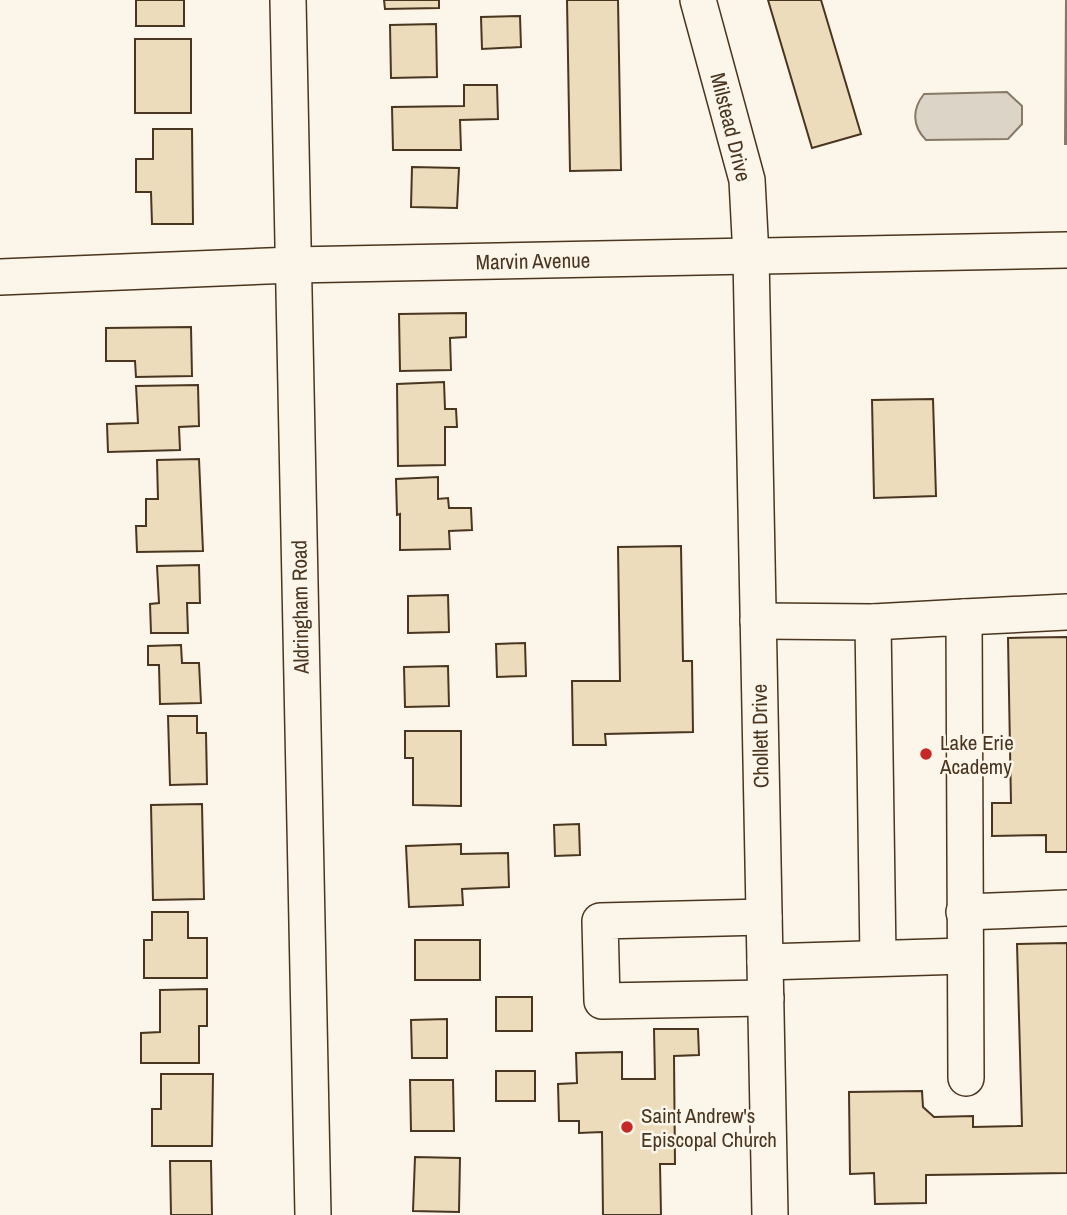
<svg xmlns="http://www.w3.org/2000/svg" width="1067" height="1215" font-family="'Archivo Narrow',sans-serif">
  <rect width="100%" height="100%" fill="#fbf6e9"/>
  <polygon fill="#ede6d9" stroke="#887966" stroke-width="2" points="1066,0 1067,0 1067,144 1065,144"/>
  <path fill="#dcd4c6" stroke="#887966" stroke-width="2" d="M1007 92 1022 106V124L1008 139 926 140C912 126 912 109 924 94Z"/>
  <g fill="#ecdcbc" stroke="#4a3520" stroke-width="2">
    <rect x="136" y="0" width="48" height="26"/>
    <polygon points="384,0 439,0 439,8 385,9"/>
    <polygon points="567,0 618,0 621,170 570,171"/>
    <polygon points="768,0 821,0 861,134 812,148"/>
    <polygon points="520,16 521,47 482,49 481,17"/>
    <polygon points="436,24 437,77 391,78 390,25"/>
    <rect x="135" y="39" width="56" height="74"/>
    <polygon points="464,85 497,85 498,119 460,120 461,150 393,150 392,107 464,106"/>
    <polygon points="153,129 192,129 193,224 152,224 151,192 136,192 136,159 153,159"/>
    <polygon points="412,167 459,168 457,208 411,207"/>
    <polygon points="466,313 466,337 450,338 451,370 400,371 399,314"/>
    <polygon points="191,327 192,376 136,377 135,361 106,361 106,328"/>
    <polygon points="444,382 445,409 456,409 457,427 445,427 445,465 398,466 397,384"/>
    <polygon points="198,385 199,426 179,427 180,450 108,452 107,424 138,423 136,386"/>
    <polygon points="933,399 936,496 874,498 872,400"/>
    <polygon points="199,459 203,551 137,552 136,526 146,526 146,499 158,499 157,460"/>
    <polygon points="438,477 438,499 448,498 449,508 471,508 472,530 449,531 450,549 400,550 400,514 397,515 396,479"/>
    <polygon points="681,546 683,661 692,661 693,732 605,734 606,745 573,745 572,681 620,681 618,547"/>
    <polygon points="199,565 200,603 187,603 188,633 151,633 150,604 159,603 157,566"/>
    <polygon points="448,595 449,632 408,633 408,596"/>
    <polygon points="1067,637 1067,852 1046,852 1046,835 992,836 992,803 1011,803 1008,638"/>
    <polygon points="525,643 526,676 497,677 496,644"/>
    <polygon points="181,645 182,663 199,663 201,703 160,704 159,665 148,665 148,646"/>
    <polygon points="448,666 449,706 405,707 404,667"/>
    <polygon points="168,716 197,716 197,733 206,733 207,784 170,785"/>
    <polygon points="405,731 461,731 461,806 413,805 413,758 405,758"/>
    <polygon points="202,804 204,899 153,900 151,805"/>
    <polygon points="579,824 580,855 555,856 554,825"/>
    <polygon points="461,844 461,854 508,853 509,887 462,889 463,905 409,907 406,846"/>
    <polygon points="152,912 188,912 188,938 207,938 207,978 144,978 144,940 152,940"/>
    <rect x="415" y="940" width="65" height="40"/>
    <polygon points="1067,943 1067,1173 926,1175 926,1203 875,1204 874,1173 850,1174 849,1092 922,1091 923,1107 934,1117 973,1116 973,1127 1022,1126 1017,944"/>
    <polygon points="207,989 207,1026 199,1026 199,1063 141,1063 141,1033 160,1032 160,990"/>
    <rect x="496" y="997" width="36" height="34"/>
    <polygon points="447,1019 447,1058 412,1058 411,1020"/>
    <polygon points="654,1029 698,1029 699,1055 674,1056 675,1164 660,1164 661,1215 603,1215 602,1132 579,1133 579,1121 559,1121 558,1084 577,1083 576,1053 622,1052 622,1079 655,1079"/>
    <rect x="496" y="1071" width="39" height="30"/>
    <polygon points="161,1074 213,1074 212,1146 152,1146 152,1109 161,1109"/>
    <polygon points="410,1080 453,1080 454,1131 411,1131"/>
    <polygon points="415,1157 460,1158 459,1212 413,1211"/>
    <polygon points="170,1161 211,1161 212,1215 171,1215"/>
  </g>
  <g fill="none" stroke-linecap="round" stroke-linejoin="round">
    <g stroke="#4a3520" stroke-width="38">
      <g id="minor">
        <polyline points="288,0 313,1215"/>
        <polyline points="698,0 747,180 751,256 770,1215"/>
        <polyline points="0,277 293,265 1067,250"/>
        <polyline points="964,617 1067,612"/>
        <polyline points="758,621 873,622 964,617 966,1078"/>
        <polyline points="873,622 878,957"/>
        <polyline points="964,912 1067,908"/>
        <polyline points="764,917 600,921 602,1001 766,998"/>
        <polyline points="765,962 964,956"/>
      </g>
    </g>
    <use href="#minor" stroke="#fbf6e9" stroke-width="35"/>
  </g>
  <g fill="#c62828" stroke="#fbf6e9" stroke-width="2.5">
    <circle cx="926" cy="754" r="7"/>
    <circle cx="627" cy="1127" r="7"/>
  </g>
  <g text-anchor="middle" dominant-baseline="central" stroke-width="5" stroke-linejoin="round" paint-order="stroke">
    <g font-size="21" fill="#4a3520" stroke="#fbf6e9">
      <text transform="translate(731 127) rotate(76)">Milstead Drive</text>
      <text transform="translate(533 261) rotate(-1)">Marvin Avenue</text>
      <text transform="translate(300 607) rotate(-91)">Aldringham Road</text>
      <text transform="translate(760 736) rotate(-91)">Chollett Drive</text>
    </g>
    <g font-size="21" fill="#4a3520" stroke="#fbf6e9" text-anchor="start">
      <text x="940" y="742">Lake Erie<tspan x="940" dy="24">Academy</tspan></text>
      <text x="641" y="1115">Saint Andrew's<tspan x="641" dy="24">Episcopal Church</tspan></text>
    </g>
  </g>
</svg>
